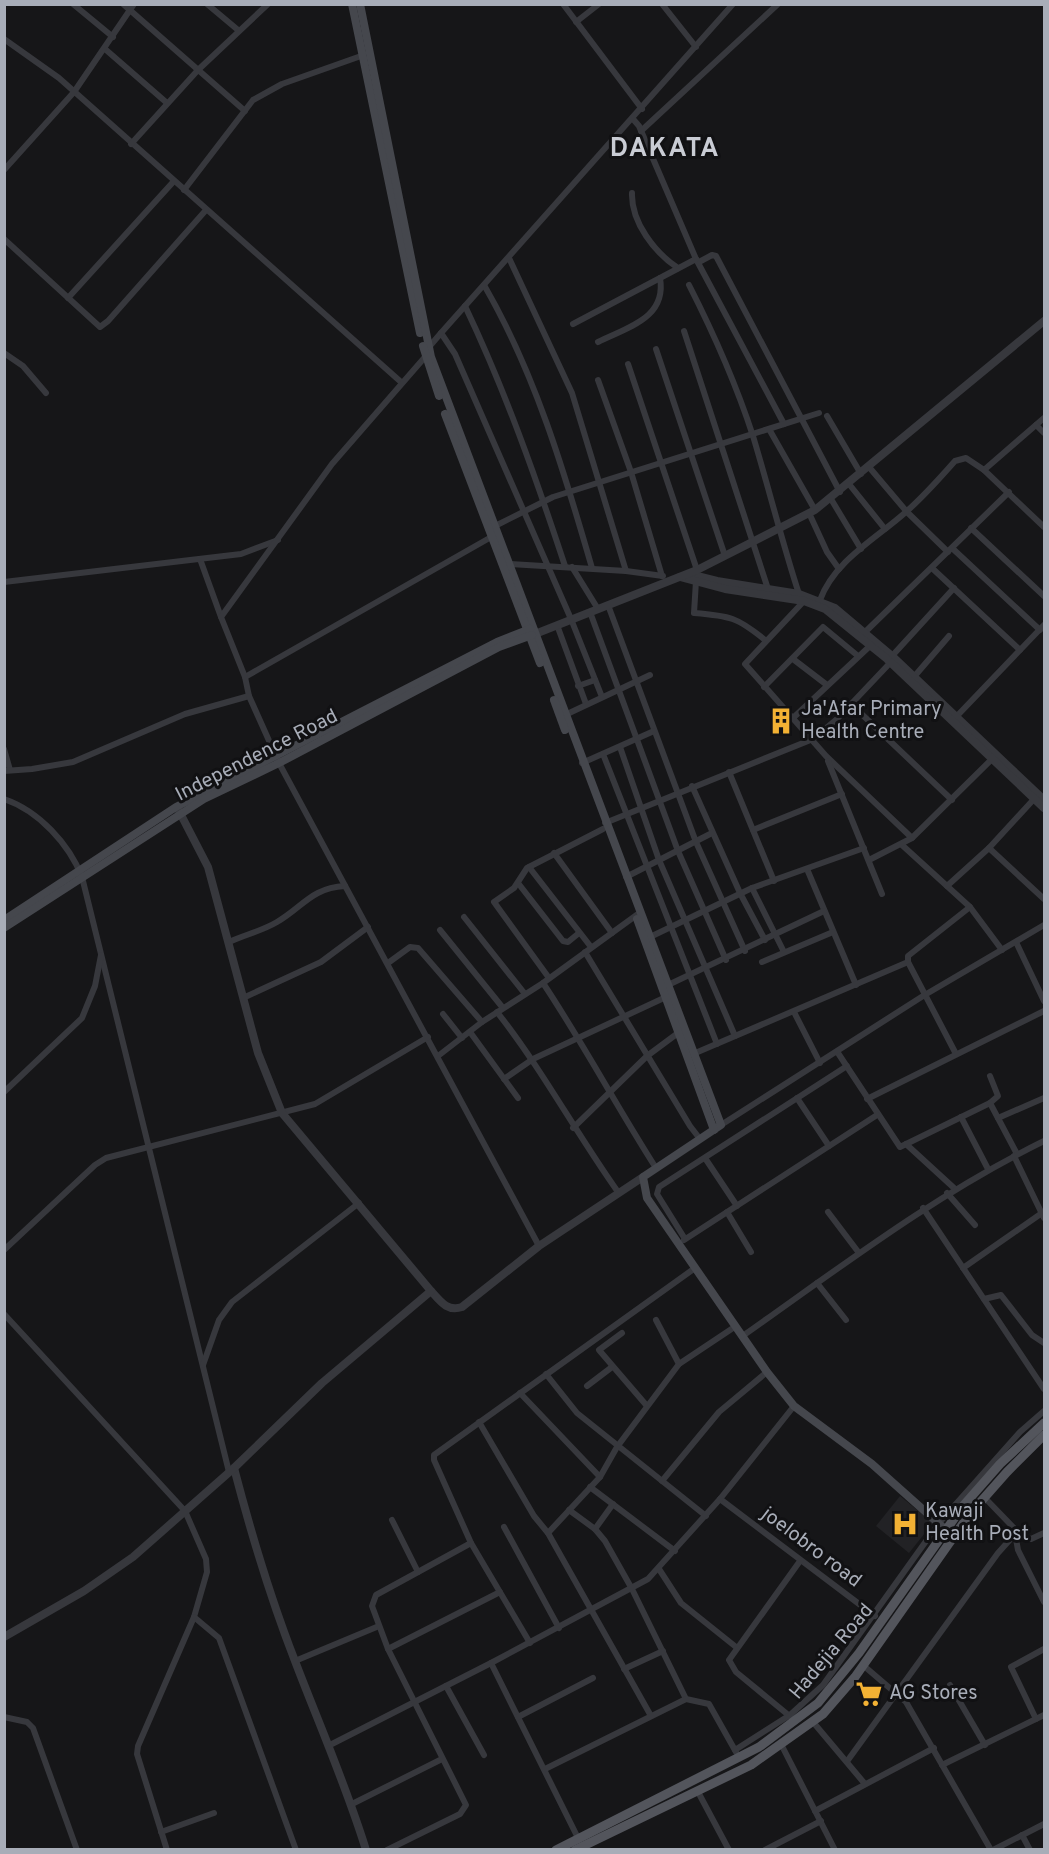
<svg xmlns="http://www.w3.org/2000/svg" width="1049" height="1854" font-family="Overpass,sans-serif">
  <rect width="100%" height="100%" fill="#161618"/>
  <polygon fill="#222225" points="900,1496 933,1523 909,1553 876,1526"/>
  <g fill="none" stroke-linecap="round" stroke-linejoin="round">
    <g stroke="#37383d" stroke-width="6">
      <polyline points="73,4 113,37"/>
      <polyline points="123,4 245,111"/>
      <polyline points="207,4 238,30"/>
      <polyline points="563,4 642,109"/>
      <polyline points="662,4 696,47"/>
      <polyline points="576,22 599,4"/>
      <polyline points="4,39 59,78 401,382"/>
      <polyline points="105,49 167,103"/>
      <polyline points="633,119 639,126 696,259 784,424"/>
      <polyline points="641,131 778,4"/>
      <polyline points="131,144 198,70 268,4"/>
      <polyline points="4,170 74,92 134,4"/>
      <polyline points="184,190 253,100 282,84 361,56"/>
      <path d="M632 193C631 222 655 253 678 268"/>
      <polyline points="4,239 100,327 108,321 206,210"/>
      <polyline points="509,258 572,393 626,571"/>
      <polyline points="699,262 712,255 716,256 840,492"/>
      <path d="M484 285C535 373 564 471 592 568"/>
      <path d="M689 285C714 334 736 384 753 436 769 489 782 542 799 594"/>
      <polyline points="68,298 174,181"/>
      <path d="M465 306C505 390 536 478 565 566"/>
      <polyline points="573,324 696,259"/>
      <polyline points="684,331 768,589"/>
      <polyline points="441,333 455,354 571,619 602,697"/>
      <path d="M598 342C628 327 667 318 660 278"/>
      <polyline points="656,349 725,556"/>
      <polyline points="4,353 23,366 46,393"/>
      <polyline points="628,364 697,570"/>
      <polyline points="598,380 631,472 662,576"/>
      <polyline points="827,416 861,474"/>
      <polyline points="1044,418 984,470 1044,527"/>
      <polyline points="1036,425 1044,433"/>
      <polyline points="769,429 815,510"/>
      <polyline points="869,467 907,512 948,552"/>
      <polyline points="849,484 885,529"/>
      <polyline points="831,499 861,549"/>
      <polyline points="809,513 827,552 839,569"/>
      <polyline points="495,526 553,497 819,413"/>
      <polyline points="971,528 1044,596"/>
      <polyline points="952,548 1040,630"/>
      <polyline points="200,559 221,617"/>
      <polyline points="510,564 626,571 663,576"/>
      <polyline points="572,567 598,609"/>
      <polyline points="933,569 1020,650"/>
      <path d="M696 581 694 613C730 616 737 617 765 640"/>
      <polyline points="4,582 241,554 278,540"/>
      <path d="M820 600C835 560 876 539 907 511 924 496 940 478 955 461L966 458 984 470"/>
      <polyline points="804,601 745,664 826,756 912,838"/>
      <polyline points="608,605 696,842 745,951"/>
      <polyline points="590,612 678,851 726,960"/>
      <polyline points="557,625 586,704"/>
      <polyline points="861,636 1009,492"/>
      <polyline points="892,656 954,588"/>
      <polyline points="793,659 827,685"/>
      <polyline points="245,677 493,536"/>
      <polyline points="913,678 949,636"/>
      <polyline points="578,686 595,680"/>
      <polyline points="764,687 823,627 858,656"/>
      <polyline points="851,704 952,800"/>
      <polyline points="565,715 650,675"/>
      <polyline points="956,717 1044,625"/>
      <polyline points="793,718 871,645"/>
      <polyline points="620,747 659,860 735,1036"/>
      <polyline points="4,749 10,770"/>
      <polyline points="603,754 717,1044"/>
      <polyline points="828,761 882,894"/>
      <polyline points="582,763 654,731"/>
      <polyline points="4,771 32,769 73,762 185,714 249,696"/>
      <polyline points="729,772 774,881"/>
      <polyline points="692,786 740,893 765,940"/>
      <path d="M4 799C39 811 69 844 82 877L229 1472"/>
      <polyline points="605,823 813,739 837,719 890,663"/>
      <polyline points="753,830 842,794"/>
      <polyline points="902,845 970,907 1002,950"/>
      <polyline points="989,848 1044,899"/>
      <polyline points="554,853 612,933"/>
      <polyline points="869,860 912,838 992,759"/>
      <polyline points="529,867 591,947"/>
      <polyline points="807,869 856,985"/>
      <polyline points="626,877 712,833"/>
      <polyline points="518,883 563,941 568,942 579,933"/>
      <polyline points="947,886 989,848 1034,799"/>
      <polyline points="752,888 784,952"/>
      <polyline points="464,917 525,994"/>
      <polyline points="440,930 503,1008"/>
      <polyline points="650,937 752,888 864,848"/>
      <path d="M229 942C244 935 262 931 277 922 303 907 311 888 345 886"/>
      <polyline points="1016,942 1044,1001"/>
      <polyline points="585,952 690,1126 700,1139"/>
      <polyline points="762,962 833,932"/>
      <polyline points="388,963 410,947 418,948 482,1022"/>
      <polyline points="549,978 494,902 514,888 527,868 603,829"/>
      <path d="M543 983C583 1043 617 1107 656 1168"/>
      <polyline points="668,985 824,911"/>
      <polyline points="243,998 321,962 368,927"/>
      <path d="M497 1012C542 1069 576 1133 618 1192"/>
      <polyline points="794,1012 820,1063"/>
      <polyline points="443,1014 462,1038"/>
      <polyline points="470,1032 518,1098"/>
      <polyline points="838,1053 900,1147 990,1103 998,1096 990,1076"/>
      <polyline points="693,1054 908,962"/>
      <polyline points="956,1054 908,962 908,956 970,907"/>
      <polyline points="438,1056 482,1022 543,983 638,914"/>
      <polyline points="504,1079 533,1059 666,997"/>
      <polyline points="4,1092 82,1018 95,986 101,955"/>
      <polyline points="797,1098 829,1146"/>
      <polyline points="867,1099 1044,1011"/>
      <polyline points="990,1103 1017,1154"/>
      <polyline points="961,1117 988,1169"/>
      <polyline points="998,1118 1044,1098"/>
      <polyline points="721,1125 923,996 1044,925"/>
      <polyline points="573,1128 647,1056 678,1033"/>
      <polyline points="906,1144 954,1188"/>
      <polyline points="1014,1156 1044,1218"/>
      <polyline points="705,1158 737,1206"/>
      <polyline points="947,1193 975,1225"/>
      <polyline points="923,1208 1044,1389"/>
      <polyline points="727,1212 751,1252"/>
      <polyline points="828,1212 859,1253"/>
      <polyline points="685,1239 657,1194 659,1187 847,1066"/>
      <polyline points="684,1240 877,1115"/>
      <polyline points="539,1246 279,763 249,696 245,677 221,617 332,464 425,357 429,347 441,333 733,4"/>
      <polyline points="4,1250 95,1165 106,1158 315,1104 428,1037"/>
      <polyline points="963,1268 1042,1213"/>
      <polyline points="817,1283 846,1320"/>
      <polyline points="984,1299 1001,1295 1032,1335 1044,1343"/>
      <polyline points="4,1314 185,1511 206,1559 207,1572 194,1617 219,1638 296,1850"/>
      <polyline points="656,1320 679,1364"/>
      <polyline points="622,1333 599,1350 647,1406"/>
      <path d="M744 1335C842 1266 936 1194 1044 1141"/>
      <polyline points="203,1365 219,1320 232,1302 359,1203"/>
      <polyline points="546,1374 577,1413 706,1516"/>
      <polyline points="587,1386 612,1367"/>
      <polyline points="520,1393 600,1477"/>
      <polyline points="479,1422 534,1516 548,1533 651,1716"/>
      <polyline points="662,1481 719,1412 767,1372"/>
      <polyline points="590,1487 675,1551"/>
      <polyline points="984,1497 1014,1528 1018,1550 1044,1602"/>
      <polyline points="720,1499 875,1616"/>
      <polyline points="569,1510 595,1529 605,1541 632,1589 686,1699"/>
      <polyline points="392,1520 418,1572"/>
      <polyline points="504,1527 559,1628"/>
      <polyline points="595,1529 613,1504"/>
      <polyline points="548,1533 600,1477 617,1447 679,1364 736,1326"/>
      <polyline points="659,1569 681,1603 736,1647"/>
      <polyline points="530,1643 471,1543 434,1460 434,1455 695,1268"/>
      <polyline points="388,1649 500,1592"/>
      <polyline points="295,1661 379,1626"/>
      <polyline points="491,1663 579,1840"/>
      <polyline points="864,1666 906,1702 991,1850"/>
      <polyline points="624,1669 663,1651"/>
      <polyline points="950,1685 985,1745"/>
      <polyline points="446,1686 484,1755"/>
      <polyline points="4,1717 27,1722 33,1728 77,1850"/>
      <polyline points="518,1717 593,1678"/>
      <polyline points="792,1718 736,1672 729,1660 800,1561"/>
      <polyline points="1036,1719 1011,1667 1044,1649"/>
      <polyline points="813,1722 865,1784"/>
      <polyline points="781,1744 835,1850"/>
      <polyline points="330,1745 491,1663 648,1579 720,1499 794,1406"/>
      <polyline points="735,1750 790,1715 823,1685 939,1523 1020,1432 1044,1411"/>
      <polyline points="848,1760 998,1553 1016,1533 1031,1539 1044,1533"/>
      <polyline points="942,1765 1044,1715"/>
      <polyline points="545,1769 686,1699 709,1704 736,1752"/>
      <polyline points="697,1790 729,1850"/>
      <polyline points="352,1804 442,1759"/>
      <polyline points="815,1811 934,1748"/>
      <polyline points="161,1832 214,1813"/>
      <polyline points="1022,1835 1030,1850"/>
      <polyline points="167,1850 137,1754 138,1746 194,1617"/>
      <polyline points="387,1850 460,1814 466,1805 388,1649 372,1606 376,1595 471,1543"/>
      <polyline points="765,1850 821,1821"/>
      <polyline points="993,1850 1044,1824"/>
    </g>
    <g stroke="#37383d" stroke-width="8">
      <polyline points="689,574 717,581 799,594 835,608 892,656 1044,800"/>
      <polyline points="680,577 725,589 804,601 825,609 887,659 1044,808"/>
      <polyline points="535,634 697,570 815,510 1044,321"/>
      <path d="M179 811 208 867 258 1053 282 1113 431 1291C440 1301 447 1312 462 1307L539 1246 643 1177"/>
      <path d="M234 1468C251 1533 270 1597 295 1661 319 1724 346 1785 366 1850"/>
      <polyline points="4,1637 84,1591 133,1557 234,1468 322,1383 431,1291"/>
    </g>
    <g stroke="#45474d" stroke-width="8">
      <polyline points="352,4 420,333"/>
      <polyline points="360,4 431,357 721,1125 643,1177 647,1198 767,1372 794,1406 872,1464 946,1530 956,1535"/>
      <polyline points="423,346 439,396"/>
      <polyline points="445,414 540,663"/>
      <polyline points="554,700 565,730"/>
      <polyline points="637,919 714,1130"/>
      <polyline points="4,920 176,807 497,642 530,629"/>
      <polyline points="4,928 204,799 279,763 499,647 532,635"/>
    </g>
    <g stroke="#53555c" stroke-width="9">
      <polyline points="556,1850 759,1747 818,1703 859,1653 963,1506 1000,1464 1044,1423"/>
      <polyline points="575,1850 751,1765 823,1714 855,1677 969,1515 1007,1472 1044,1435"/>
    </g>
  </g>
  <defs>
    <g id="building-bare" transform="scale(2.07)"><path d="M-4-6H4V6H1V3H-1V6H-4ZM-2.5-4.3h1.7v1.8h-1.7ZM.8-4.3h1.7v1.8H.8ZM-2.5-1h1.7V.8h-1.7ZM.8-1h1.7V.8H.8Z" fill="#f2b134" stroke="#111113" stroke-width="2.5" paint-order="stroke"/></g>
    <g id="hospital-bare" transform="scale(2.07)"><path d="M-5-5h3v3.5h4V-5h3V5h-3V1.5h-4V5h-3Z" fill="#f2b134" stroke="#111113" stroke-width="2.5" paint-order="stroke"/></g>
    <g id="supermarket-bare" transform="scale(2.07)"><path d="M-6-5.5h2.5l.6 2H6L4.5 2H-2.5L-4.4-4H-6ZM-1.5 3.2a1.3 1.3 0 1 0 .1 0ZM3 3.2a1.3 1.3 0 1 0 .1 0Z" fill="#f2b134" stroke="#111113" stroke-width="2.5" paint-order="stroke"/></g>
  </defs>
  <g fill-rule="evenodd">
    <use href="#building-bare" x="781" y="721"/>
    <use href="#hospital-bare" x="905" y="1524"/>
    <use href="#supermarket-bare" x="869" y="1694"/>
  </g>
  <g text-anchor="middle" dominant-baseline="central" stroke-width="6" stroke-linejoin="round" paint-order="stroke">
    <g font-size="20" fill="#a8adb8" stroke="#111113" text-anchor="start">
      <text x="801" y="710">Ja'Afar Primary<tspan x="801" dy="23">Health Centre</tspan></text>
      <text x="925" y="1512">Kawaji<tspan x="925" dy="23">Health Post</tspan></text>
      <text x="889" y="1694">AG Stores</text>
    </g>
    <g font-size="20" fill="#a8adb8" stroke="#111113">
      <text transform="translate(257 756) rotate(-27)">Independence Road</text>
      <text transform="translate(811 1548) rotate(37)">joelobro road</text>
      <text transform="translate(832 1652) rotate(-50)">Hadejia Road</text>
    </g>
    <g font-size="26" font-weight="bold" letter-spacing="1.5" fill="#c9ccd4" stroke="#111113">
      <text x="665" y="149">DAKATA</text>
    </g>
  </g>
  <rect width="1049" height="1854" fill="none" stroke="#a8adb8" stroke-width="12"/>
</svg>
